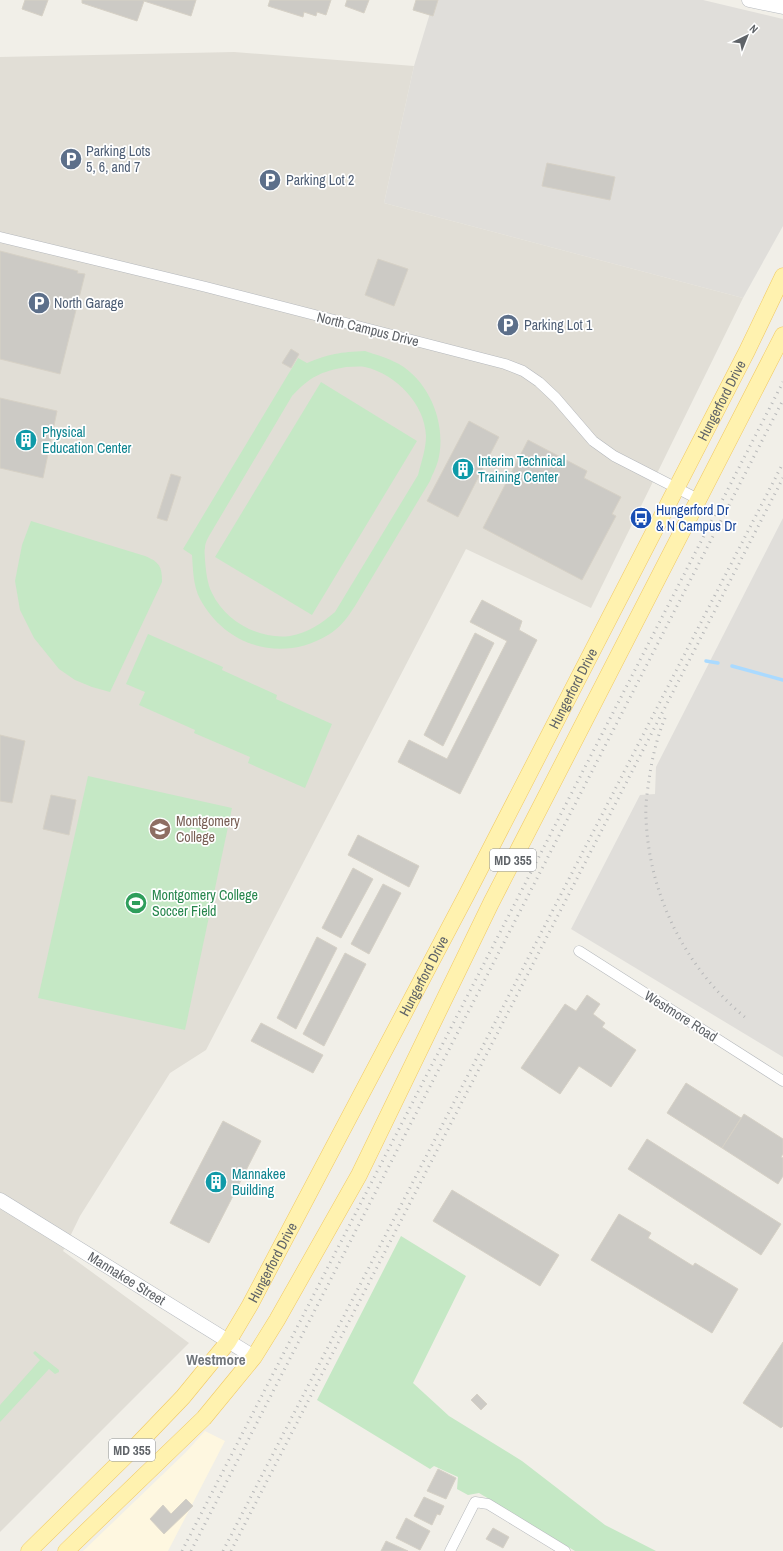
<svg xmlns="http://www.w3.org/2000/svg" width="783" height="1551" font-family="'Archivo Narrow',sans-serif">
  <rect width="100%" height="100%" fill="#f1efe8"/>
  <polygon fill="#fef7e0" points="205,1431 225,1441 168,1551 83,1551 186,1452"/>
  <g fill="#e0deda">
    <polygon points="434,0 703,0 783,19 783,226 743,298 384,203 414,66"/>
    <polygon points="783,518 783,1057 571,929 640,795 655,794 656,767"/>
  </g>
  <polygon fill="#e1ded6" points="234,52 414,66 384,203 743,298 591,608 466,549 206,1050 170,1073 80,1216 63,1251 189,1343 0,1532 0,57"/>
  <g fill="#c5e8c5" fill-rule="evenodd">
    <path d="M365 351C377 355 388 358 399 364 431 383 447 426 438 461 436 468 432 475 430 481L355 606C348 617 340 628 328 635 282 663 226 647 200 599 193 586 193 569 192 555L183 549 298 358 307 363C328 354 341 352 365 351ZM346 367C352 367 359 366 365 367 396 374 425 404 426 436 426 449 421 463 418 475L335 612C322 623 308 633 290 636 259 640 225 621 212 593 207 583 206 571 205 560 205 556 204 551 205 548 205 542 209 536 212 531L292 396C311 376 320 372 346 367Z"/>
    <polygon points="321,382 417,441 312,615 215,557"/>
    <path d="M31 521 145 556C159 562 162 566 162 582L110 692 92 687 75 680 59 669 34 638 20 610 15 581 22 545Z"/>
    <polygon points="148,634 223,667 222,670 277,695 276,699 332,724 305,788 248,763 250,757 194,733 195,730 139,705 145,692 126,684"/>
    <polygon points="88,776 232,808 185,1030 38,998"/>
    <polygon points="401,1236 466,1276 413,1383 449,1416 522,1461 605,1525 656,1551 575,1551 479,1493 468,1495 457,1489 458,1477 434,1466 430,1469 317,1400"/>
    <polygon points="35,1351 59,1370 59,1372 55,1374 49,1369 0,1422 0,1405 40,1360 33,1353"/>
  </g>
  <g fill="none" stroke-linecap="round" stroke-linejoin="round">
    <g stroke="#aadaff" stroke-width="3.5">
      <polyline points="706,661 718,663"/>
      <polyline points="732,666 783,680"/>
    </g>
  </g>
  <g fill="#cccac5" stroke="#d6d1c6">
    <polygon points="25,0 48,0 42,16 22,9"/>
    <polygon points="82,0 196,0 191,16 144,1 137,21 82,3"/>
    <polygon points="270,0 331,0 326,15 317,12 316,16 304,12 303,17 268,6"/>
    <polygon points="347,0 369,0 364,13 345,6"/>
    <polygon points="416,0 438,0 433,16 413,10"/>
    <polygon points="547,163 615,177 610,200 542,186"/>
    <polygon points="0,251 78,271 77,273 85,274 60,374 0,359"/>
    <polygon points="378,259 408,269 394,306 365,295"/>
    <polygon points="291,349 299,354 291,368 282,363"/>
    <polygon points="0,398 57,411 43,478 0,468"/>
    <polygon points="469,421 499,437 458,517 427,501"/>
    <polygon points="528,440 587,471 584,478 621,497 612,514 616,516 582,580 483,528"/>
    <polygon points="171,474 181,477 167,521 157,518"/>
    <polygon points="482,600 522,621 519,630 537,640 460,794 398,762 409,740 447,759 507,641 470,622"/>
    <polygon points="475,633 494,643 443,746 424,735"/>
    <polygon points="0,735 25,741 12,803 0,801"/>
    <polygon points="51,795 76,800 69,835 43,829"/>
    <polygon points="358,835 419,866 409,887 348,855"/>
    <polygon points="353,868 373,879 341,938 322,928"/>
    <polygon points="383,884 401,893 369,954 351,944"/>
    <polygon points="317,937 337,948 296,1029 277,1018"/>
    <polygon points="345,953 366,964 324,1046 303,1034"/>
    <polygon points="587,995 600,1004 593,1014 605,1023 602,1027 636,1050 611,1087 579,1066 560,1094 521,1068 565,1004 576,1011"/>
    <polygon points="261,1023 323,1055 313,1073 251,1041"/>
    <polygon points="686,1083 741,1118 722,1148 667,1113"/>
    <polygon points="744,1114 783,1139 783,1154 781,1157 783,1158 783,1176 778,1184 722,1148"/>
    <polygon points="223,1121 261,1141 209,1243 170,1223"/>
    <polygon points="647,1139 781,1224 761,1255 628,1169"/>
    <polygon points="452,1190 559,1255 540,1286 433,1221"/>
    <polygon points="619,1214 651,1233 648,1238 693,1266 695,1263 738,1289 712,1333 591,1260"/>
    <polygon points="783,1342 783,1426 781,1428 743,1403"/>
    <polygon points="477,1394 487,1404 481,1410 471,1400"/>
    <polygon points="438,1469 456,1478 446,1499 427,1491"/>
    <polygon points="424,1497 444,1506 440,1515 437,1514 432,1525 414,1516"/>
    <polygon points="186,1499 193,1506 164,1534 150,1519 163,1505 171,1514"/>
    <polygon points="406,1518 430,1531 420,1550 396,1538"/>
    <polygon points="493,1528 509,1537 503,1548 486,1539"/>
    <polygon points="386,1541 408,1551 381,1551"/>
  </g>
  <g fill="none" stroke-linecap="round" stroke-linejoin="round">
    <g stroke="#b5b8bc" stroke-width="11">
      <g id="street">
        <polyline points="0,237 206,287 505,364 523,371 539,382 556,398 593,441 614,456 698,499"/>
        <polyline points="579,951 783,1081"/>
        <polyline points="450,1551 475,1502 488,1504 565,1551"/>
      </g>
    </g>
    <g stroke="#b6babf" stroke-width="15">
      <g id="secondary">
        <polyline points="749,0 783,7"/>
        <path id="s1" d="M0 1200 254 1357"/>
      </g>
    </g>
    <g stroke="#f2c960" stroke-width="17">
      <g id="primary">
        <path id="s2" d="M29 1551 137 1445 183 1397 228 1342 250 1305 466 896 747 351 783 276"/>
        <polyline points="66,1551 204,1418 254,1357 277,1320 359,1175 491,903 783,335"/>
      </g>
    </g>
    <use href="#street" stroke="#fff" stroke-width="10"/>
    <use href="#secondary" stroke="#fff" stroke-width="14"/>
    <use href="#primary" stroke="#fff2af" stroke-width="16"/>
    <g stroke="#b6b7b8" stroke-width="3" stroke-dasharray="1 5" stroke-linecap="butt">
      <path d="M665 718C658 735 653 754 650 773 648 787 645 804 646 818 649 896 686 969 746 1018"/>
      <polyline points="182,1551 783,382"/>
      <polyline points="191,1551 783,400"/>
      <polyline points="223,1551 783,463"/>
      <polyline points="231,1551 783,478"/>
    </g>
  </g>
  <defs>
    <g id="parking-disc" transform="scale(1.15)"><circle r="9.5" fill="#5c6f8a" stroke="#fff"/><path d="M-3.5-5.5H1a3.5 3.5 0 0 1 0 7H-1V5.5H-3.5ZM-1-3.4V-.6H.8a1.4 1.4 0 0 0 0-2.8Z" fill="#fff"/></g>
    <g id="building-disc" transform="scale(1.15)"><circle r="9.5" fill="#0f9aa8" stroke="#fff"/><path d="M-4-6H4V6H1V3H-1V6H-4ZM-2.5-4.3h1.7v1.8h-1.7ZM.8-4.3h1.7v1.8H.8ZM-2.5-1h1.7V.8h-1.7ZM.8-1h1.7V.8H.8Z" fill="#fff"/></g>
    <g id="bus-disc" transform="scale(1.15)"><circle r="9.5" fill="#1a4fb4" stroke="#fff"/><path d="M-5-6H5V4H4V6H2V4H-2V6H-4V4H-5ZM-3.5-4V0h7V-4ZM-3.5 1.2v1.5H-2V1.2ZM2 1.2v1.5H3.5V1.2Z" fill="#fff"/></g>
    <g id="university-disc" transform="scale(1.15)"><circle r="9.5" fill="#8d6e63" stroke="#fff"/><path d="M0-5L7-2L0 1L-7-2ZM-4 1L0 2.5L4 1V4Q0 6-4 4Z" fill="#fff"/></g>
    <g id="stadium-disc" transform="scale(1.15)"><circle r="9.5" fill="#2e9e5b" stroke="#fff"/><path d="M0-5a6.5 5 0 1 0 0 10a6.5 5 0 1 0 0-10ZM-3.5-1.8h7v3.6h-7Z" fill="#fff"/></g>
  </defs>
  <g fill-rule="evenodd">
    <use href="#parking-disc" x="71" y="159"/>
    <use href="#parking-disc" x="270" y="180"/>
    <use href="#parking-disc" x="39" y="303"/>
    <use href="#parking-disc" x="508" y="325"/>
    <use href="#building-disc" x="26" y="440"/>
    <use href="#building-disc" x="463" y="469"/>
    <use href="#bus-disc" x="641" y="518"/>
    <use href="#university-disc" x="160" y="829"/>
    <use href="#stadium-disc" x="136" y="903"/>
    <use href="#building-disc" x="216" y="1182"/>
  </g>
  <g text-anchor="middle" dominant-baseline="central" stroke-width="3.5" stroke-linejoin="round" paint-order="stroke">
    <g fill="#fff" stroke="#8f9295" stroke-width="1">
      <rect x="490" y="849" width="46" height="22" rx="3"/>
      <rect x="109" y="1439" width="46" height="22" rx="3"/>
    </g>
    <g font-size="13" font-weight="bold" fill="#5f6368">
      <text x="513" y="860">MD 355</text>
      <text x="132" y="1450">MD 355</text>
    </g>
    <g font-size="14" fill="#4e5e75" stroke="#fff" text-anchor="start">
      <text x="86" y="151">Parking Lots<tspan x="86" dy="16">5, 6, and 7</tspan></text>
      <text x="286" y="180">Parking Lot 2</text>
      <text x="54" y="303">North Garage</text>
      <text x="524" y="325">Parking Lot 1</text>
    </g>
    <g font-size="14" fill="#5f6368" stroke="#fff">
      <text transform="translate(368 329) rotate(14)">North Campus Drive</text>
      <text stroke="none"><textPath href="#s2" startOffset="1352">Hungerford Drive</textPath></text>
      <text stroke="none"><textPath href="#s2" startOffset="1028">Hungerford Drive</textPath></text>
      <text stroke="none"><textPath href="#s2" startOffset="704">Hungerford Drive</textPath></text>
      <text transform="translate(681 1016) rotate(32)">Westmore Road</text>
      <text stroke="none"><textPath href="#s2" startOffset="380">Hungerford Drive</textPath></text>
      <text stroke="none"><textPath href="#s1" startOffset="149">Mannakee Street</textPath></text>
    </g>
    <g font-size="14" fill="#0d838f" stroke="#fff" text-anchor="start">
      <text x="42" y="432">Physical<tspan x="42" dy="16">Education Center</tspan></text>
      <text x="478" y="461">Interim Technical<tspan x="478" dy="16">Training Center</tspan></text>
      <text x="232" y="1174">Mannakee<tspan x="232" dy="16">Building</tspan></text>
    </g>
    <g font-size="14" fill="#164399" stroke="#fff" text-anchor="start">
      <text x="656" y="510">Hungerford Dr<tspan x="656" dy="16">&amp; N Campus Dr</tspan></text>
    </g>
    <g font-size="14" fill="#785e54" stroke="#fff" text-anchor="start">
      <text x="176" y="821">Montgomery<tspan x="176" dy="16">College</tspan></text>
    </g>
    <g font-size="14" fill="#27864d" stroke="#fff" text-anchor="start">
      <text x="152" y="895">Montgomery College<tspan x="152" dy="16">Soccer Field</tspan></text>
    </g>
    <g font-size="15" font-weight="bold" fill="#70757a" stroke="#fff">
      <text x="216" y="1359">Westmore</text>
    </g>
  </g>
  <g transform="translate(747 36) rotate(43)" stroke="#ffffff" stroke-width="3" paint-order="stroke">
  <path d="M0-3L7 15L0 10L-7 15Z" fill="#5f6368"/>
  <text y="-6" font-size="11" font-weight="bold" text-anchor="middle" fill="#5f6368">N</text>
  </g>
</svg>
